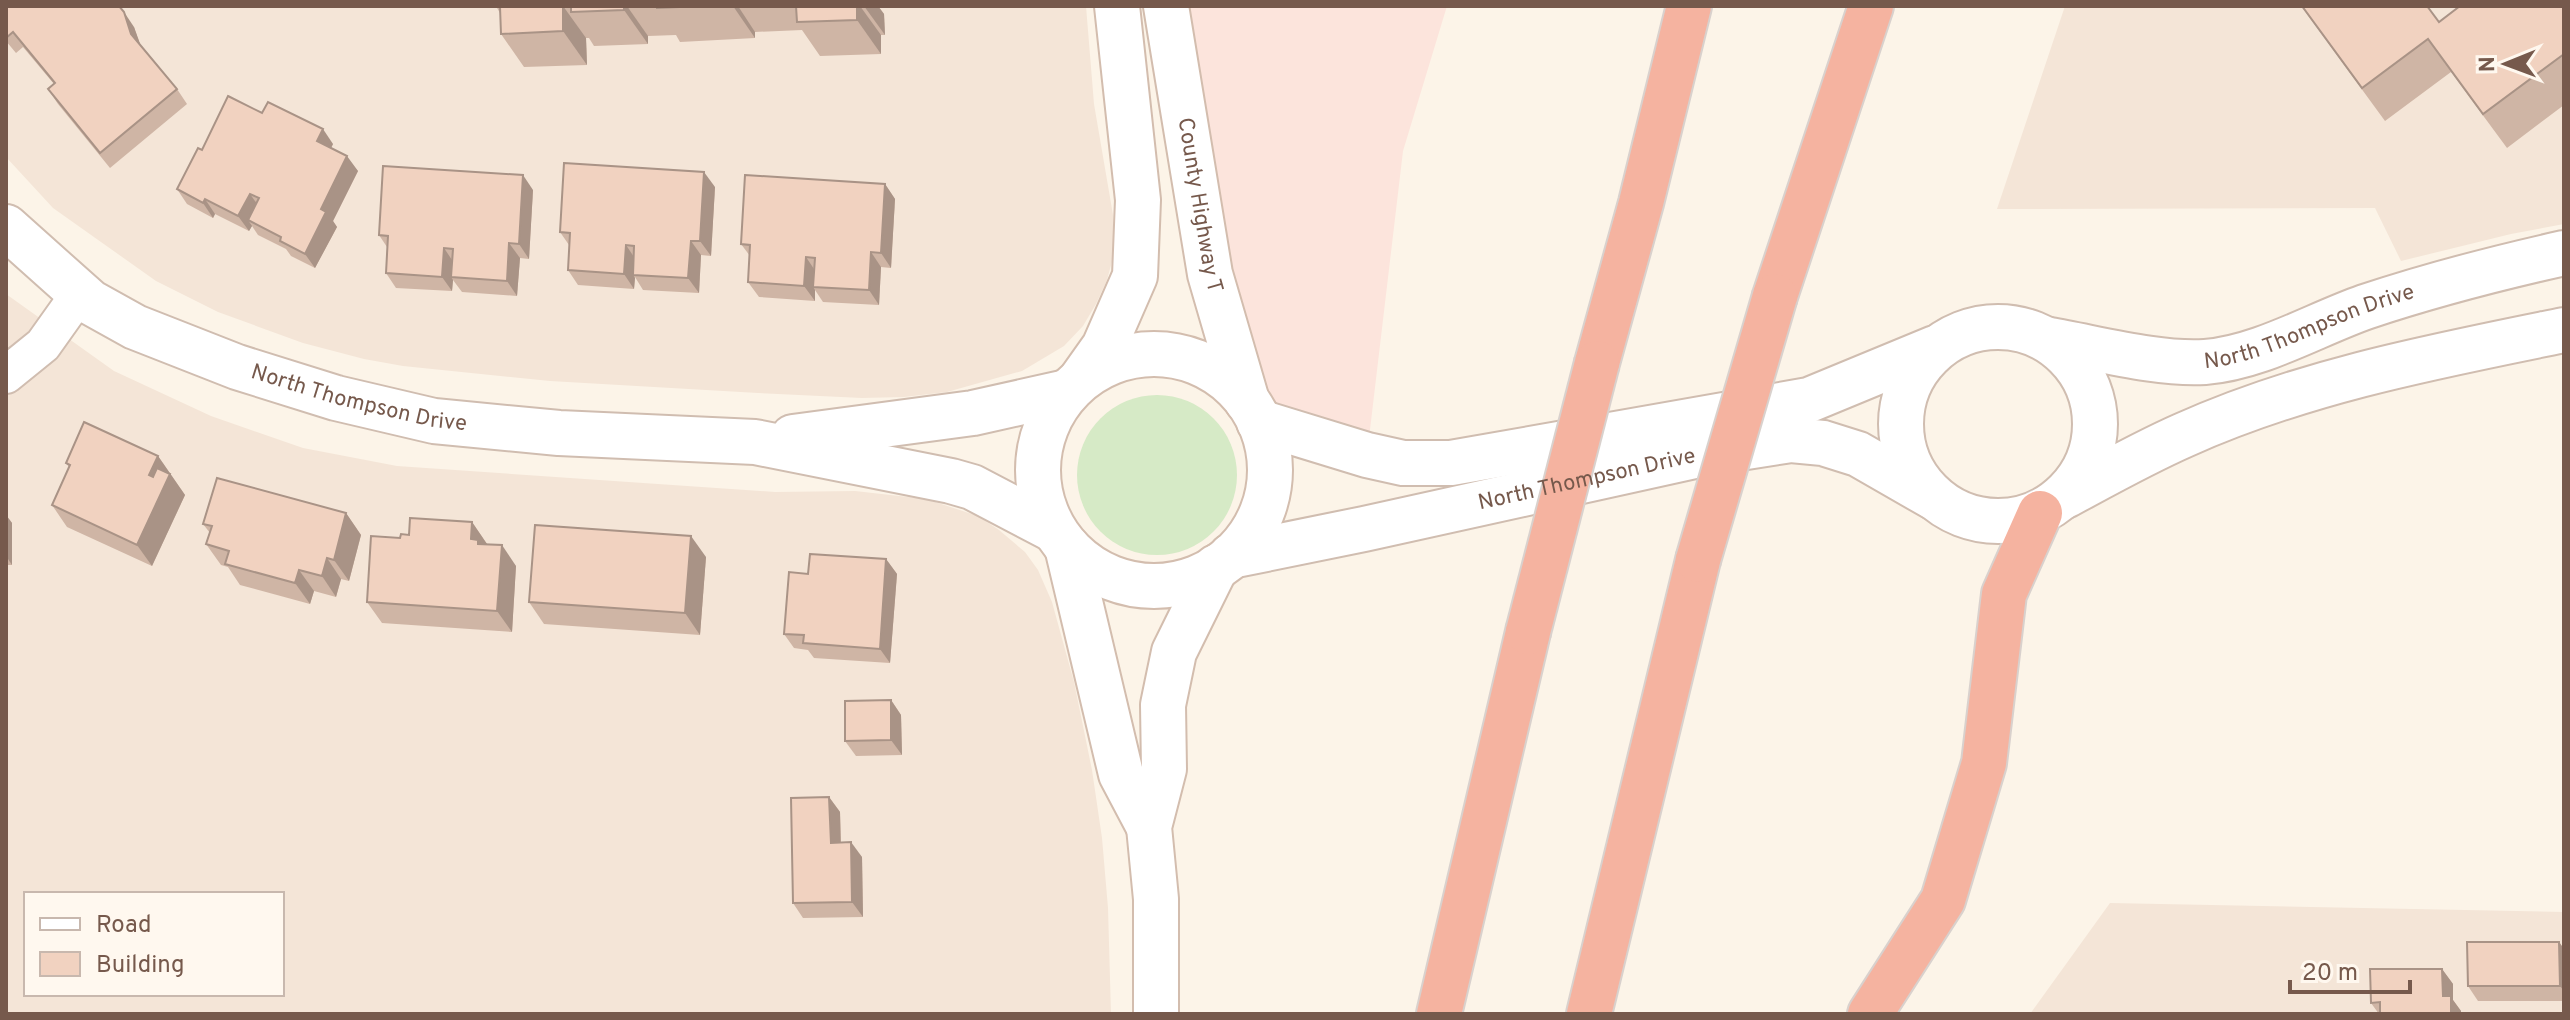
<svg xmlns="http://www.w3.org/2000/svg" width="2570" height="1020" font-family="Overpass,sans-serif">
  <rect width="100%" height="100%" fill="#fcf4e8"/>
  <g fill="#f4e5d7" fill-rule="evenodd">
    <polygon points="6,6 1086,6 1094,104 1113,215 1114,254 1107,280 1096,304 1083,326 1064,346 1022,371 947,392 904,397 862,398 758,393 550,381 403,366 364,359 303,343 218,312 156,281 53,208 6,157"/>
    <polygon points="2065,6 2564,6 2564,224 2511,234 2401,261 2375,208 1997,209"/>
    <path d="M6 294 114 371 211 416 303 448 397 466 775 492 855 491 926 499 978 516 999 530 1025 552 1038 570 1052 602 1074 682 1092 770 1102 838 1108 908 1111 1014H6ZM26 894H282V994H26Z"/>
    <polygon points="2110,903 2564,912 2564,1014 2030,1014"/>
  </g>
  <polygon fill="#fce4dc" points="1166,6 1447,6 1403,151 1367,455 1259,422"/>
  <circle fill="#d6eac6" cx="1157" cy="475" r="80"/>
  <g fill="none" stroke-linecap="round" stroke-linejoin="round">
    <g stroke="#d0bdb0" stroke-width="40">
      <polyline id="minor" points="6,375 43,345 80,293"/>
    </g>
    <g stroke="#d0bdb0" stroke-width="48">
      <g id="tertiary">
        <path id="s1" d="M6 227 90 302 135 327 237 367 336 398 434 421 559 433 755 442 951 481 972 487 1054 530"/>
        <circle cx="1998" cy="424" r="97"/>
        <path id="s2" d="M2049 340C2096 348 2158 365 2205 362 2259 358 2314 325 2365 307 2431 285 2497 268 2564 253"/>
        <polyline points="1259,422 1367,455 1403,463 1451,463 1809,400 1935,348"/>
        <polyline points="793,437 973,413 1067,392"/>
        <path d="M2065 496C2104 475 2143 453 2184 435 2304 381 2436 356 2564 330"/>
        <path id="s3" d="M1231 556 1364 529 1708 453 1791 440 1823 443 1858 454 1933 497"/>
      </g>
    </g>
    <g stroke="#d3bdae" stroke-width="48">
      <g id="secondary">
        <path id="s4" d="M1166 6 1210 274 1247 401"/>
        <circle cx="1154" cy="470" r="116"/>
        <polyline points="1082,378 1104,347 1135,276 1138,200 1117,6"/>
        <polyline points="1067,547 1121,774 1149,827"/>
        <polyline points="1156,1014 1156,899 1149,827 1164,769 1163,705 1174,652 1216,567"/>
      </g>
    </g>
    <g stroke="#d9d1cd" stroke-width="48">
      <g id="motorway">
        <polyline points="1775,296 1871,6"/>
        <polyline points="1597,363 1641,203 1689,6"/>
        <polyline points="1439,1014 1528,632"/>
        <polyline points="1589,1014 1698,560"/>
        <polyline points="1870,1014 1943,900 1984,763 2004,594 2040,513"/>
      </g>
    </g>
    <use href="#minor" stroke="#fff" stroke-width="36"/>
    <use href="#tertiary" stroke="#fff" stroke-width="44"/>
    <use href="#secondary" stroke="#fff" stroke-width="44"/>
    <use href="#motorway" stroke="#f5b3a0" stroke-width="44"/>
    <g stroke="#d9d1cd" stroke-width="48" stroke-linecap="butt">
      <g id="motorway-bridge">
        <polyline points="1698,560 1775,296"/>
        <polyline points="1528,632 1597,363"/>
      </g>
    </g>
    <use href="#motorway-bridge" stroke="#f5b3a0" stroke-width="44"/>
  </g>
  <g fill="#cfb5a5">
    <polygon points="6,6 134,27 140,45 177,89 187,104 110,168 58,104 48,89 54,84 23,47 16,53 6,41"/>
    <polygon points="496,6 878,6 884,14 885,35 881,35 881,54 820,56 802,30 755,32 755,38 680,42 676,35 648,36 648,44 594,46 589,38 586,38 587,65 524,67 501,34 500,13"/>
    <polygon points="2301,6 2427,6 2439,22 2564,6 2564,105 2507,148 2451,72 2385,121"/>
    <polygon points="262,113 333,144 331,148 358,171 333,221 337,227 315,268 291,256 286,249 258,235 252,226 249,231 215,214 213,218 187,204 177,189"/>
    <polygon points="885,184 895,199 891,268 881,267 879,305 823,302 815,290 815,301 759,297 748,282 750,256 741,244"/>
    <polygon points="715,187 711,256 701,255 699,293 643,290 635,277 634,289 578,285 568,270 569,245 560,232"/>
    <polygon points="533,190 529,259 520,258 517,296 462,292 453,280 452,291 396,288 386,273 387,247 379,235"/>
    <polygon points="158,456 185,495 152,566 67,527 52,505 69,467 66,463"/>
    <polygon points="346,513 361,535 349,581 341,579 336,597 314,591 310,604 240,585 228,567 221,565 206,544 210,533 203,524"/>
    <polygon points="6,515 12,523 12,565 6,565"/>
    <polygon points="472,522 487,544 516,566 512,632 382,623 367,602 400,538 409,535"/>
    <polygon points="706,557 700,635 544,624 529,602"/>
    <polygon points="886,559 897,574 890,663 814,658 808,650 794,648 784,634 808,574"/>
    <polygon points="891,700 901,715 902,755 856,756 845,741"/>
    <polygon points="829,797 840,812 841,842 862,857 863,917 803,918 793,903"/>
    <polygon points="2559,942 2564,949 2564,1001 2478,1001 2468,986"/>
    <polygon points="2442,969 2453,984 2453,1000 2461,1011 2461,1014 2379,1014 2371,1003"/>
  </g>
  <g fill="#a99386">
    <polygon points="563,6 586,38 587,65 563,31"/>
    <polygon points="624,6 627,6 648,36 648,44 624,10"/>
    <polygon points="733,6 738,6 755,32 755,38"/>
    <polygon points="857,6 860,6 881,35 881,54 857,20"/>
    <polygon points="864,6 878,6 884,14 885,35"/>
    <polygon points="124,12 134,27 142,49 131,34"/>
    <polygon points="323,129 333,144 327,156 317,141"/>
    <polygon points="347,156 358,171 333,221 337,227 315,268 305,254 321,209"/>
    <polygon points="704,172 715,187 711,256 700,241"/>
    <polygon points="523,175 533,190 529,259 519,244"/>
    <polygon points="885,184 895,199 891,268 881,253"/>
    <polygon points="250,194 260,208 248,220 252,226 249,231 238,216"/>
    <polygon points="205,199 215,214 213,218 203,203"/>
    <polygon points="691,241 701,255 699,293 688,278"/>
    <polygon points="509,243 520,258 517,296 507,281"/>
    <polygon points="626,245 636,260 633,275 635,278 634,289 624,274"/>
    <polygon points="444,248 454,263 451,277 453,280 452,291 442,277"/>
    <polygon points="871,252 881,267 879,305 869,290"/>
    <polygon points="806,257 816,272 813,287 815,290 815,301 804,286"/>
    <polygon points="158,456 185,495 152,566 137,545 149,475"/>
    <polygon points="346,513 361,535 349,581 334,560"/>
    <polygon points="6,515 12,523 12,565 6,556"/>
    <polygon points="472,522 487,544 487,552 471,539"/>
    <polygon points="691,536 706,557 700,635 685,613"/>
    <polygon points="502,545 516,566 512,632 497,611"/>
    <polygon points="327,558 341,579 336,597 322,576"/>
    <polygon points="886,559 897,574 890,663 880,649"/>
    <polygon points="299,570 314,591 310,604 295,583"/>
    <polygon points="891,700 901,715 902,755 891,740"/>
    <polygon points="829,797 840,812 841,858 831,843"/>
    <polygon points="851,842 862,857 863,917 852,902"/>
    <polygon points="2559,942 2564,949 2564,991 2560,986"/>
    <polygon points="2442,969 2453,984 2453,1000 2461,1011 2461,1014 2451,1014 2443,996"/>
  </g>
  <g fill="#f1d2c0" stroke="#a99386" stroke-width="2">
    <polygon points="6,6 119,6 124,12 131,34 177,89 100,153 48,89 55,83 13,32 6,38"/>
    <polygon points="496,6 563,6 563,31 501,34 500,7"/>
    <polygon points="571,6 624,6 624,10 571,12"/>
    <polygon points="657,6 703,6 657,8"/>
    <polygon points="796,6 857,6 857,20 797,22"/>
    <polygon points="2302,6 2427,6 2439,22 2460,6 2564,6 2564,54 2483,114 2428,39 2362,88"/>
    <polygon points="228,96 262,113 268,102 323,129 317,141 347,156 321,209 326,212 305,254 280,241 281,237 248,220 259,198 250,194 238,216 205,199 203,203 177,189 198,148 202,150"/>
    <polygon points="564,163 704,172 700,241 691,241 688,278 633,275 634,246 626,245 624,274 568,270 570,233 560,232"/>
    <polygon points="383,166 523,175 519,244 509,243 507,281 451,277 453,249 444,248 442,277 386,273 388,236 379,235"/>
    <polygon points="745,175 885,184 881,253 871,252 869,290 813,287 815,258 806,257 804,286 748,282 750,245 741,244"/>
    <polygon points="84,422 158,456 149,475 153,477 157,468 170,474 137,545 52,505 70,465 66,463"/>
    <polygon points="217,478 346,513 334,560 327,558 322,576 299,570 295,583 225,564 229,551 206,544 212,526 203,524"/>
    <polygon points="410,518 472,522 471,539 478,540 478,544 502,545 497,611 367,602 371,536 400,538 401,534 409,535"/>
    <polygon points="535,525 691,536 685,613 529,602"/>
    <polygon points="810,554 886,559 880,649 803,643 804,635 784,634 789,572 808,574"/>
    <polygon points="891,700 891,740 845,741 845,701"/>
    <polygon points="829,797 831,843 851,842 852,902 793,903 791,798"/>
    <polygon points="2467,942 2559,942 2560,986 2468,986"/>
    <polygon points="2370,969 2442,969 2443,996 2451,996 2451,1014 2380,1014 2380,1002 2371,1003"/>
  </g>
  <g text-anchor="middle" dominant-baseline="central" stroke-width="8" stroke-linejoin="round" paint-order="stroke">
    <g font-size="22" fill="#76594c" stroke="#fff8ef">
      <text stroke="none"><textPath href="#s4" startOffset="202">County Highway T</textPath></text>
      <text stroke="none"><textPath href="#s2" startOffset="268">North Thompson Drive</textPath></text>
      <text stroke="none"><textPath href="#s1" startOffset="400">North Thompson Drive</textPath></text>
      <text stroke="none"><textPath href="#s3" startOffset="364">North Thompson Drive</textPath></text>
    </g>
  </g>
  <rect width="2570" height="1020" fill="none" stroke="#76594c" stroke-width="16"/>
  <rect x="24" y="892" width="260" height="104" fill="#fff8ef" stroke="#c8b8ae" stroke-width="2"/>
  <rect x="40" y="918" width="40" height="12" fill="#ffffff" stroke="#c8b8ae" stroke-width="2"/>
  <text x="96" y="932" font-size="24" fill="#76594c">Road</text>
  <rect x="40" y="952" width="40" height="24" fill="#f1d2c0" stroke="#c8b8ae" stroke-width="2"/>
  <text x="96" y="972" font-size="24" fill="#76594c">Building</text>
  <g transform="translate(2506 64) rotate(269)" stroke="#fff8ef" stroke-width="6" paint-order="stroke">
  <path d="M0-6L14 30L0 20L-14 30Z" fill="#76594c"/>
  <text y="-12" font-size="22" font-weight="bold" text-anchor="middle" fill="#76594c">N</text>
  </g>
  <path d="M2290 980v12h120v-12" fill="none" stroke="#76594c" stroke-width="4"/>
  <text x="2302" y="980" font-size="24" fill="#76594c" stroke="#fff8ef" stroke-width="6" paint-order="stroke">20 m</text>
</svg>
